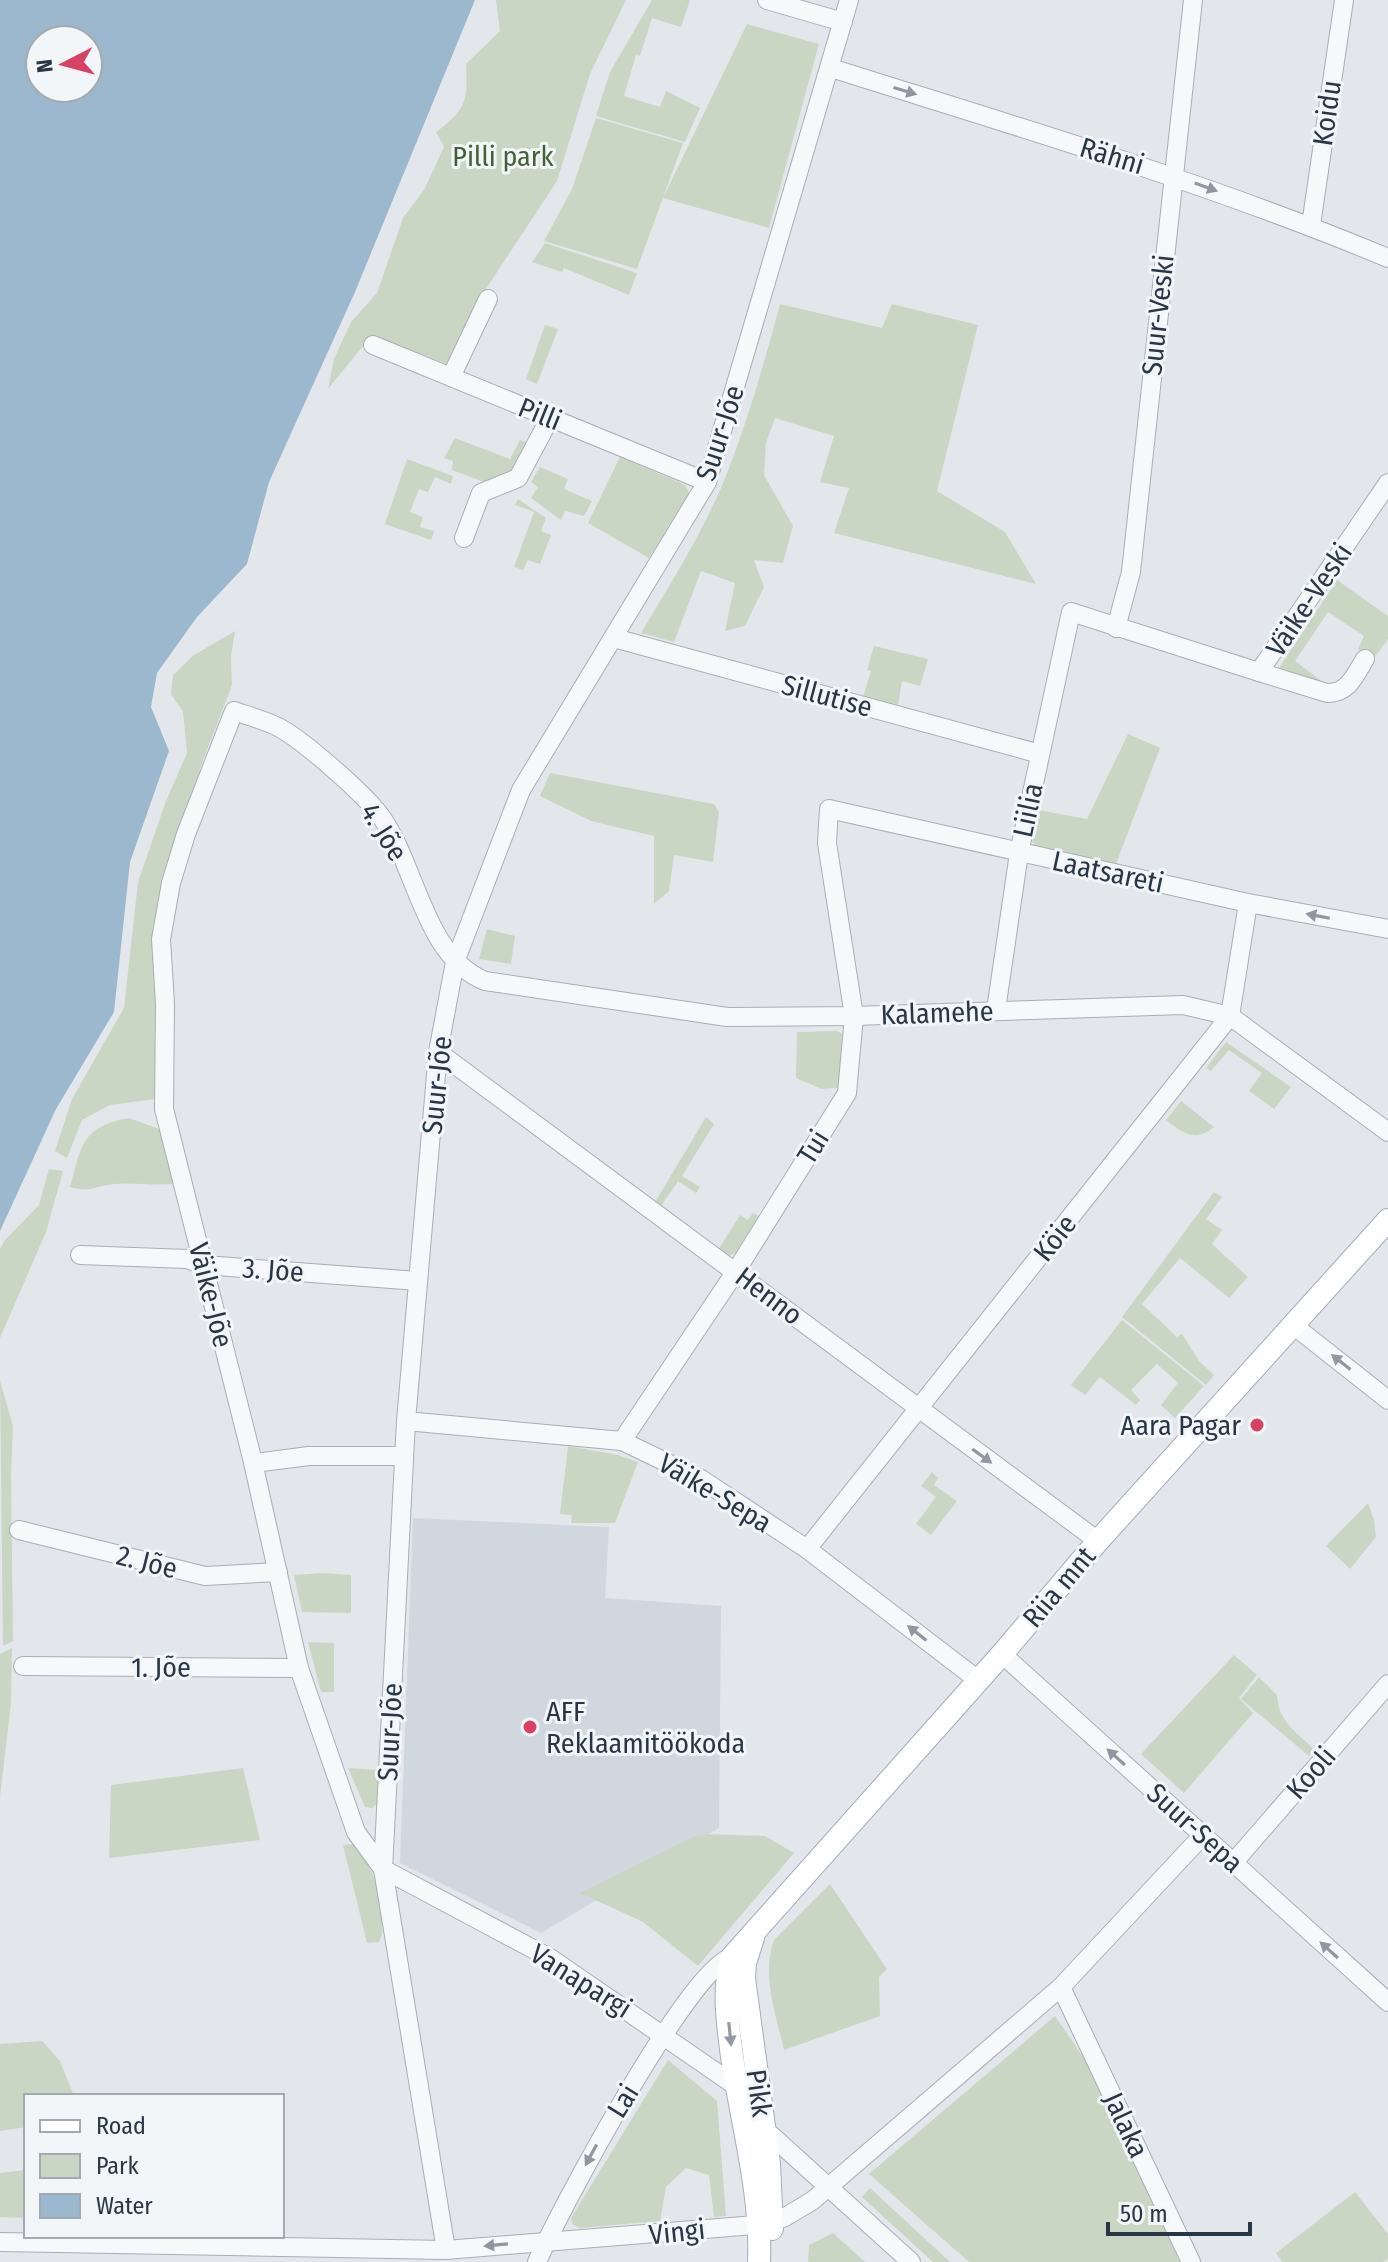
<svg xmlns="http://www.w3.org/2000/svg" width="1388" height="2262" font-family="'Fira Sans Condensed',sans-serif">
  <rect width="100%" height="100%" fill="#e3e7ec"/>
  <polygon fill="#d1d7de" points="413,1518 609,1527 605,1598 721,1606 719,1828 541,1933 400,1863"/>
  <g fill="#cad6c4">
    <path d="M496 0H626L590 74 557 181 480 298 447 364 372 335 328 389 334 359 351 322 377 293 403 218 424 190 444 147 436 132C466 109 468 102 466 64L500 31Z"/>
    <polygon points="652,0 690,0 681,27 652,18 640,56 636,55 624,96 660,107 666,91 700,108 685,142 596,116 610,72"/>
    <polygon points="747,24 819,44 769,228 663,198"/>
    <polygon points="596,118 683,143 637,269 544,241 572,189"/>
    <polygon points="545,243 637,273 629,295 564,268 562,272 532,262"/>
    <path d="M780 304 882 328 892 304 978 325 937 491 1005 532 1036 584 834 533 849 488 820 482 834 436 775 418 766 443 764 475 793 526 783 563 754 560 764 587 745 626 725 631 735 583 701 571 674 642 641 633C670 584 702 534 724 481 747 423 764 364 780 304Z"/>
    <polygon points="545,325 558,329 537,384 526,379"/>
    <polygon points="455,438 510,459 520,440 528,443 506,478 487,483 452,470 453,461 444,458"/>
    <polygon points="620,457 685,485 689,493 649,558 588,523"/>
    <polygon points="407,459 453,476 451,484 435,477 428,492 419,489 410,512 423,517 420,527 434,531 431,540 385,524"/>
    <polygon points="540,467 568,479 564,489 592,501 584,516 565,511 561,520 531,498 538,487 531,482"/>
    <polygon points="518,499 546,518 541,531 551,535 540,564 528,560 523,570 514,567 534,512 515,505"/>
    <polygon points="1337,580 1388,616 1388,639 1374,658 1358,649 1364,636 1328,612 1295,661 1328,686 1308,682 1279,668"/>
    <polygon points="235,631 231,657 232,685 202,763 157,903 156,1099 110,1105 82,1120 67,1158 55,1151 72,1099 124,1008 138,882 166,801 187,753 183,712 171,694 173,675 194,655"/>
    <polygon points="874,646 928,659 920,686 902,681 898,705 863,697 871,671 867,670"/>
    <polygon points="1128,734 1160,748 1116,864 1035,846 1030,838 1038,810 1087,819"/>
    <polygon points="550,773 714,804 719,812 713,862 674,855 669,891 654,904 654,836 591,821 540,796"/>
    <polygon points="487,929 515,936 511,964 479,959"/>
    <polygon points="838,1031 842,1034 840,1082 837,1088 822,1089 796,1078 797,1032"/>
    <polygon points="1226,1042 1291,1087 1274,1109 1249,1091 1262,1073 1229,1050 1211,1071 1206,1068"/>
    <path d="M1181 1101 1214 1127C1195 1143 1183 1133 1166 1120Z"/>
    <polygon points="706,1117 714,1124 682,1176 700,1187 696,1193 678,1181 661,1206 655,1202"/>
    <path d="M129 1118 162 1130 173 1184C153 1186 133 1182 114 1184 95 1186 91 1193 70 1187 82 1145 81 1127 129 1118Z"/>
    <polygon points="49,1169 63,1171 46,1232 0,1338 0,1249 5,1240 39,1205"/>
    <polygon points="1214,1192 1222,1197 1206,1219 1222,1230 1212,1244 1248,1277 1229,1298 1180,1258 1142,1304 1177,1337 1182,1334 1199,1361 1214,1375 1206,1385 1122,1317"/>
    <polygon points="753,1213 759,1216 735,1253 729,1256 718,1250 740,1215 748,1220"/>
    <polygon points="1122,1320 1204,1386 1175,1418 1161,1405 1178,1383 1157,1364 1131,1390 1140,1400 1136,1405 1100,1377 1085,1395 1071,1385"/>
    <polygon points="0,1381 13,1426 11,1474 13,1641 3,1646"/>
    <polygon points="568,1446 618,1455 638,1462 615,1523 571,1523 572,1515 560,1514"/>
    <polygon points="932,1472 938,1478 934,1485 957,1501 931,1535 916,1524 936,1497 921,1486"/>
    <polygon points="1368,1503 1374,1520 1376,1537 1350,1569 1326,1546"/>
    <polygon points="322,1573 351,1575 351,1613 302,1612 294,1575"/>
    <polygon points="308,1642 334,1643 334,1692 321,1692"/>
    <polygon points="12,1648 11,1703 0,1797 0,1654"/>
    <polygon points="1234,1655 1257,1675 1239,1698 1253,1713 1184,1793 1141,1754"/>
    <path d="M1259 1677 1277 1695C1278 1721 1296 1732 1314 1749L1309 1756 1241 1699Z"/>
    <polygon points="383,1679 385,1680 382,1799 372,1808 365,1807 348,1768 379,1770"/>
    <polygon points="243,1768 260,1840 109,1858 111,1785"/>
    <polygon points="699,1834 765,1836 794,1853 698,1966 643,1922 580,1893"/>
    <path d="M354 1844C374 1867 392 1913 379 1942L367 1943 343 1845Z"/>
    <path d="M830 1884 887 1969 879 1977 880 2016 784 2050C776 2015 761 1975 774 1940Z"/>
    <polygon points="1055,2016 1091,2068 1180,2262 969,2262 869,2174"/>
    <polygon points="42,2041 60,2061 74,2096 26,2096 26,2127 0,2131 0,2044"/>
    <polygon points="668,2060 717,2101 726,2216 714,2217 709,2175 686,2168 666,2187 660,2221 580,2228 573,2225 571,2218"/>
    <polygon points="26,2170 26,2218 0,2217 0,2173"/>
    <polygon points="870,2188 950,2262 933,2262 862,2197"/>
    <polygon points="1355,2192 1388,2234 1388,2259 1383,2262 1282,2262 1276,2253"/>
    <polygon points="833,2233 865,2262 808,2262 809,2245"/>
  </g>
  <path fill="#9cb8ce" fill-rule="evenodd" d="M0 0H475L355 292 269 482 247 564 197 617 157 673 151 707 169 751 130 862 114 1012 56 1109 0 1231ZM40 40H88V88H40Z"/>
  <g fill="none" stroke-linecap="round" stroke-linejoin="round">
    <g stroke="#a7aeb7" stroke-width="20">
      <g id="minor">
        <polyline points="767,0 843,22"/>
        <path d="M831 68C1018 127 1206 182 1388 258"/>
        <polyline points="1311,225 1344,0"/>
        <polyline points="373,345 707,482"/>
        <polyline points="451,377 488,299"/>
        <polyline points="464,538 481,493 518,478 550,418"/>
        <polyline points="1116,628 1131,572 1193,0"/>
        <polyline points="614,638 1040,754"/>
        <path d="M1259 672 1327 693C1348 694 1355 675 1365 659"/>
        <polyline points="996,1010 1019,853 1071,612 1259,672 1388,483"/>
        <polyline points="438,1052 1098,1541"/>
        <polyline points="80,1255 187,1259 204,1265 418,1281"/>
        <polyline points="1293,1325 1388,1400"/>
        <polyline points="406,1421 622,1441 701,1479 807,1549 978,1680"/>
        <polyline points="622,1441 736,1271 847,1093 854,1016 827,843 829,809 1248,903 1388,929"/>
        <polyline points="254,1463 309,1456 404,1456"/>
        <polyline points="19,1530 205,1576 278,1572"/>
        <polyline points="807,1549 1230,1016 1248,903"/>
        <polyline points="1002,1654 1388,2002"/>
        <polyline points="23,1666 299,1668"/>
        <polyline points="1234,1862 1388,1684"/>
        <polyline points="1061,1987 1191,2262"/>
        <path d="M745 2086H736L550 1958 383 1869 356 1832 299 1668 252 1458 164 1109 165 1004 161 939 171 883 186 834 234 711C249 716 267 721 280 728 305 742 366 795 382 818 417 868 424 956 485 981L727 1017 854 1016 1183 1005 1230 1016 1388 1132"/>
        <polyline points="761,2126 911,2262"/>
        <polyline points="0,2242 446,2250 767,2224 785,2217 812,2201 1061,1987 1203,1835"/>
        <polyline points="446,2250 383,1869 406,1421 438,1052 455,962 521,790 707,482 849,0"/>
        <path d="M537 2262C557 2215 691 1964 732 1957"/>
      </g>
    </g>
    <g stroke="#a2acb9" stroke-width="24">
      <g id="major">
        <polyline points="753,1938 745,1963 744,1978 769,2163 772,2229"/>
        <path d="M759 2262C762 2190 740 2119 731 2049 727 2018 723 1987 732 1957L1002 1654 1098 1541 1388 1220"/>
      </g>
    </g>
    <use href="#minor" stroke="#f6f8fa" stroke-width="18"/>
    <use href="#major" stroke="#fff" stroke-width="22"/>
  </g>
  <defs><path id="oneway-solid" d="M-6-.8H1V-3.2L6.5 0L1 3.2V.8H-6Z" transform="scale(2)"/></defs>
  <g fill="#9097a0">
    <use href="#oneway-solid" transform="translate(905 91) rotate(17)"/>
    <use href="#oneway-solid" transform="translate(1206 187) rotate(20)"/>
    <use href="#oneway-solid" transform="translate(1318 916) rotate(-169)"/>
    <use href="#oneway-solid" transform="translate(1341 1362) rotate(-142)"/>
    <use href="#oneway-solid" transform="translate(982 1456) rotate(36)"/>
    <use href="#oneway-solid" transform="translate(917 1633) rotate(-142)"/>
    <use href="#oneway-solid" transform="translate(1116 1757) rotate(-138)"/>
    <use href="#oneway-solid" transform="translate(1329 1950) rotate(-138)"/>
    <use href="#oneway-solid" transform="translate(591 2155) rotate(118)"/>
    <use href="#oneway-solid" transform="translate(496 2245) rotate(175)"/>
  </g>
  <use fill="#949aa2" href="#oneway-solid" transform="translate(730 2034) rotate(84)"/>
  <g fill="#d74264" stroke="#f3f6f9" stroke-width="3">
    <circle cx="1257" cy="1425" r="8"/>
    <circle cx="530" cy="1727" r="8"/>
  </g>
  <g text-anchor="middle" dominant-baseline="central" stroke-width="6" stroke-linejoin="round" paint-order="stroke">
    <g font-size="28" fill="#293646" stroke="#f3f6f9">
      <text transform="translate(1327 113) rotate(-82)">Koidu</text>
      <text transform="translate(1112 156) rotate(17)">Rähni</text>
      <text transform="translate(1158 315) rotate(-84)">Suur-Veski</text>
      <text transform="translate(540 414) rotate(22)">Pilli</text>
      <text transform="translate(720 433) rotate(-72)">Suur-Jõe</text>
      <text transform="translate(1309 600) rotate(-56)">Väike-Veski</text>
      <text transform="translate(827 696) rotate(15)">Sillutise</text>
      <text transform="translate(1028 810) rotate(-78)">Liilia</text>
      <text transform="translate(384 832) rotate(58)">4. Jõe</text>
      <text transform="translate(1108 872) rotate(12)">Laatsareti</text>
      <text transform="translate(937 1013) rotate(-2)">Kalamehe</text>
      <text transform="translate(437 1085) rotate(-84)">Suur-Jõe</text>
      <text transform="translate(813 1147) rotate(-58)">Tui</text>
      <text transform="translate(1055 1238) rotate(-52)">Köie</text>
      <text transform="translate(273 1270) rotate(4)">3. Jõe</text>
      <text transform="translate(211 1295) rotate(76)">Väike-Jõe</text>
      <text transform="translate(769 1296) rotate(37)">Henno</text>
      <text transform="translate(715 1493) rotate(31)">Väike-Sepa</text>
      <text transform="translate(147 1562) rotate(14)">2. Jõe</text>
      <text transform="translate(1059 1587) rotate(-50)">Riia mnt</text>
      <text x="161" y="1667">1. Jõe</text>
      <text transform="translate(390 1732) rotate(-87)">Suur-Jõe</text>
      <text transform="translate(1311 1773) rotate(-49)">Kooli</text>
      <text transform="translate(1195 1828) rotate(42)">Suur-Sepa</text>
      <text transform="translate(581 1981) rotate(32)">Vanapargi</text>
      <text transform="translate(759 2093) rotate(82)">Pikk</text>
      <text transform="translate(623 2101) rotate(-58)">Lai</text>
      <text transform="translate(1126 2125) rotate(65)">Jalaka</text>
      <text transform="translate(677 2232) rotate(-6)">Vingi</text>
    </g>
    <g font-size="28" fill="#426236" stroke="#f3f6f9">
      <text x="503" y="156">Pilli park</text>
    </g>
    <g font-size="28" fill="#293646" stroke="#f3f6f9" text-anchor="end">
      <text x="1241" y="1425">Aara Pagar</text>
      <text x="546" y="1711" text-anchor="start">AFF<tspan x="546" dy="32">Reklaamitöökoda</tspan></text>
    </g>
  </g>
  <rect x="24" y="2094" width="260" height="144" fill="#f3f6f9" stroke="#a2a9b1" stroke-width="2"/>
  <rect x="40" y="2120" width="40" height="12" fill="#ffffff" stroke="#a2a9b1" stroke-width="2"/>
  <text x="96" y="2134" font-size="24" fill="#293646">Road</text>
  <rect x="40" y="2154" width="40" height="24" fill="#cad6c4" stroke="#a2a9b1" stroke-width="2"/>
  <text x="96" y="2174" font-size="24" fill="#293646">Park</text>
  <rect x="40" y="2194" width="40" height="24" fill="#9cb8ce" stroke="#a2a9b1" stroke-width="2"/>
  <text x="96" y="2214" font-size="24" fill="#293646">Water</text>
  <g transform="translate(64 64) rotate(264)"><circle r="38" fill="#f3f6f9" stroke="#a2a9b1" stroke-width="2"/>
  <path d="M0-6L14 30L0 20L-14 30Z" fill="#d74264"/>
  <text y="-12" font-size="22" font-weight="bold" text-anchor="middle" fill="#293646">N</text>
  </g>
  <path d="M1108 2222v12h142v-12" fill="none" stroke="#293646" stroke-width="4"/>
  <text x="1120" y="2222" font-size="24" fill="#293646" stroke="#f3f6f9" stroke-width="6" paint-order="stroke">50 m</text>
</svg>
